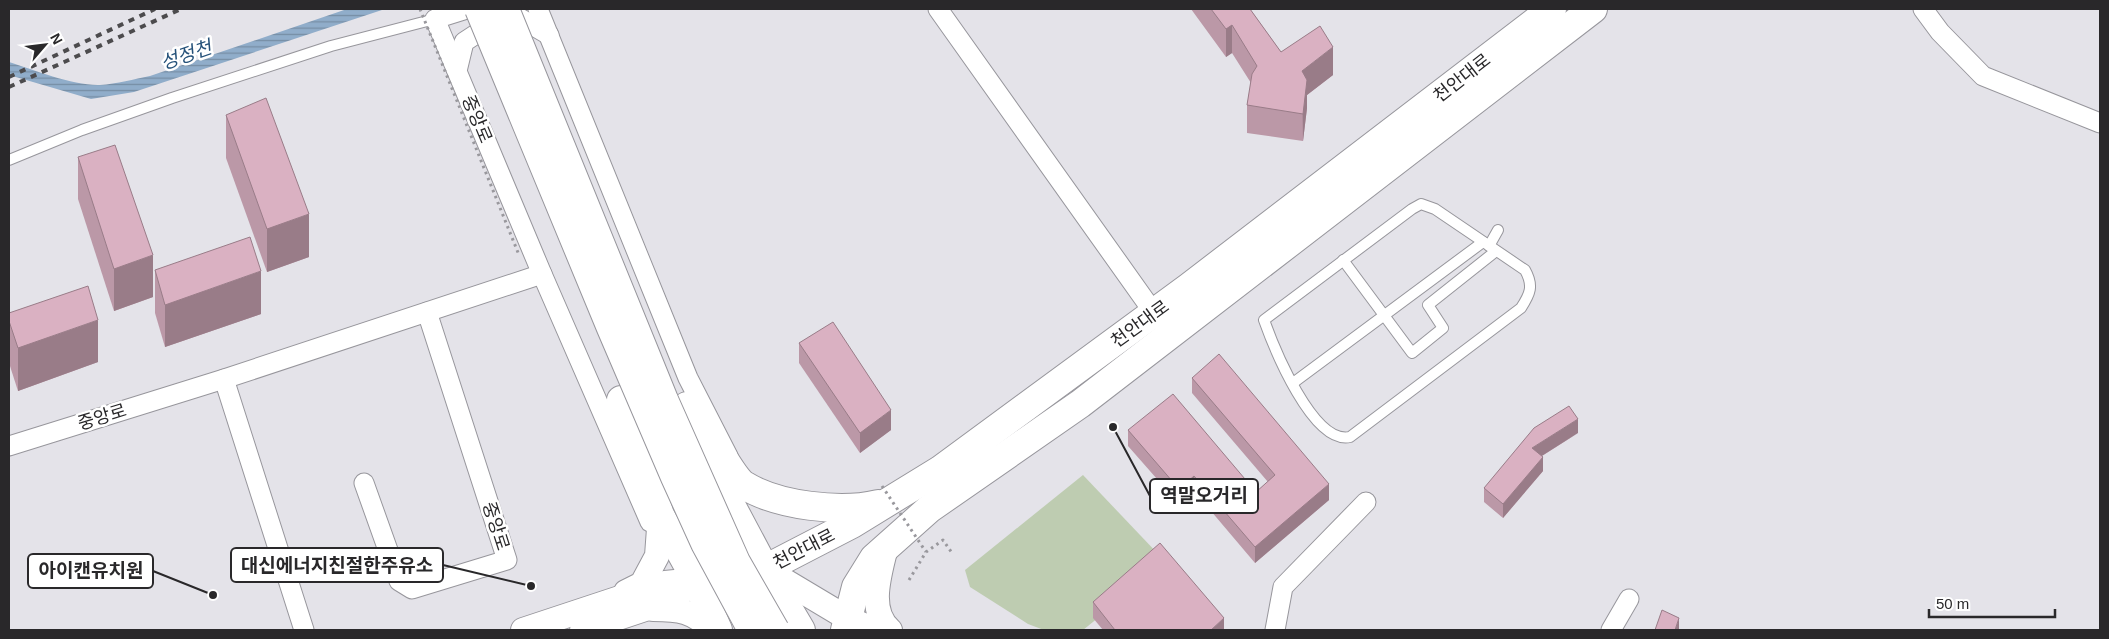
<svg xmlns="http://www.w3.org/2000/svg" width="2109" height="639" font-family="Arial,'Noto Sans KR',sans-serif">
  <defs>
    <pattern id="water-rules" width="6" height="5" patternUnits="userSpaceOnUse" patternTransform="scale(1.25)"><rect width="6" height="5" fill="#90adca"/><path d="M0 2.5h6" fill="none" stroke="#768da4"/></pattern>
  </defs>
  <rect width="100%" height="100%" fill="#e4e3e9"/>
  <polygon fill="#beccb1" points="1083,475 1160,556 1129,593 1083,630 1044,630 1028,624 970,587 965,570"/>
  <path fill="url(#water-rules)" d="M347 9H385L134 92 91 99 9 75V62C34 70 74 86 100 85 117 84 134 79 150 76Z"/>
  <g fill="none" stroke-linecap="round" stroke-linejoin="round">
    <g stroke="#97969c" stroke-width="12">
      <g id="service">
        <polyline points="9,160 82,130 172,98 331,46 435,19"/>
        <path d="M1421 204 1435 209 1525 270C1534 286 1530 294 1521 308L1350 437C1313 445 1274 348 1264 320L1412 209Z"/>
        <polyline points="1489,246 1498,230"/>
        <polyline points="1343,260 1412,353 1443,328 1428,305 1496,251"/>
        <polyline points="1293,383 1483,242"/>
      </g>
    </g>
    <g stroke="#97969c" stroke-width="21">
      <g id="minor">
        <polyline points="467,9 435,19 542,274 650,522"/>
        <polyline points="538,9 688,378 728,456"/>
        <polyline points="938,9 1154,313"/>
        <polyline points="1923,9 1940,32 1983,76 2100,123"/>
        <polyline points="457,71 464,42 496,21 518,17 549,35"/>
        <polyline points="224,379 304,630"/>
        <polyline points="9,446 224,379 542,274"/>
        <polyline points="364,483 399,581 412,589 507,560 427,312"/>
        <polyline points="1275,630 1283,587 1366,502"/>
        <polyline points="1611,630 1629,599"/>
      </g>
    </g>
    <g stroke="#97969c" stroke-width="26">
      <g id="tertiary">
        <path d="M886 547C880 573 867 610 890 630"/>
        <polyline points="765,569 847,618 875,630"/>
        <polyline points="626,592 642,584 657,556 660,515"/>
        <path d="M653 609C681 609 692 611 713 630"/>
        <polyline points="523,630 665,583 696,580"/>
        <polyline points="582,630 672,600 696,580"/>
      </g>
    </g>
    <g stroke="#97969c" stroke-width="30">
      <g id="secondary">
        <polyline points="621,400 660,515 696,580 718,630"/>
        <polyline points="687,406 722,488 765,569 801,630"/>
        <path d="M717 448C724 458 735 479 744 485 778 506 841 513 878 504"/>
        <polyline points="696,580 765,569 852,524 940,470 1189,287 1552,9"/>
        <polyline points="845,630 856,587 874,558 929,509 1080,404 1593,9"/>
      </g>
    </g>
    <polyline stroke="#99989d" stroke-width="3" stroke-dasharray="2.5 4" stroke-linecap="butt" points="909,580 926,552 943,540 952,553"/>
    <use href="#service" stroke="#fff" stroke-width="10"/>
    <use href="#minor" stroke="#fff" stroke-width="19"/>
    <use href="#tertiary" stroke="#fff" stroke-width="24"/>
    <use href="#secondary" stroke="#fff" stroke-width="28"/>
    <g stroke="#4c4b4d" stroke-width="4" stroke-dasharray="6 6" stroke-linecap="butt">
      <polyline points="9,77 155,9"/>
      <polyline points="9,87 181,9"/>
    </g>
    <g stroke="#97969c" stroke-width="30" stroke-linecap="butt">
      <g id="secondary-bridge">
        <polyline points="479,9 611,328 675,477 705,543 752,630"/>
        <polyline points="505,9 664,400 736,562 775,630"/>
      </g>
    </g>
    <g stroke="#99989d" stroke-width="3" stroke-dasharray="2.5 4" stroke-linecap="butt">
      <polyline points="420,9 519,255"/>
      <polyline points="882,486 926,552"/>
    </g>
    <use href="#secondary-bridge" stroke="#fff" stroke-width="28"/>
  </g>
  <g fill="#bb98a7">
    <polygon points="1191,9 1250,9 1281,52 1333,75 1307,95 1307,108 1303,141 1247,133 1247,105 1251,83 1232,53 1226,57"/>
    <polygon points="226,115 309,257 267,272 226,158"/>
    <polygon points="78,157 153,297 114,311 78,199"/>
    <polygon points="155,270 261,314 165,347 155,313"/>
    <polygon points="9,313 98,362 18,391 9,363"/>
    <polygon points="799,343 891,430 860,453 799,363"/>
    <polygon points="1192,378 1329,500 1255,563 1194,491 1179,504 1128,446 1128,430 1256,492 1268,482 1192,393"/>
    <polygon points="1578,433 1542,456 1543,471 1503,518 1484,502 1484,488"/>
    <polygon points="1093,602 1224,630 1103,630 1093,618"/>
  </g>
  <g fill="#997c88">
    <polygon points="1232,25 1232,53 1226,57 1226,29"/>
    <polygon points="1333,47 1333,75 1307,95 1307,108 1303,141 1302,71"/>
    <polygon points="309,214 309,257 267,272 267,229"/>
    <polygon points="153,255 153,297 114,311 114,269"/>
    <polygon points="261,271 261,314 165,347 165,305"/>
    <polygon points="98,320 98,362 18,391 18,348"/>
    <polygon points="891,410 891,430 860,453 860,433"/>
    <polygon points="1578,419 1578,433 1532,462 1532,448"/>
    <polygon points="1543,457 1543,471 1503,518 1503,504"/>
    <polygon points="1194,476 1194,491 1179,504 1179,489"/>
    <polygon points="1329,484 1329,500 1255,563 1255,547"/>
    <polygon points="1224,618 1224,630 1211,630"/>
    <polygon points="1679,618 1679,630 1675,630"/>
  </g>
  <g fill="#dab1c2" stroke="#997c88">
    <polygon points="1211,9 1250,9 1281,52 1320,26 1333,47 1302,71 1307,80 1303,114 1247,105 1252,74 1257,66 1232,25 1226,29"/>
    <polygon points="266,98 309,214 267,229 226,115"/>
    <polygon points="115,145 153,255 114,269 78,157"/>
    <polygon points="250,237 261,271 165,305 155,270"/>
    <polygon points="88,286 98,320 18,348 9,321 9,313"/>
    <polygon points="833,322 891,410 860,433 799,343"/>
    <polygon points="1219,354 1329,484 1255,547 1194,476 1179,489 1128,430 1173,394 1256,492 1275,475 1192,378"/>
    <polygon points="1569,406 1578,419 1532,448 1543,457 1503,504 1484,488 1534,428"/>
    <polygon points="1160,543 1224,618 1211,630 1115,630 1093,602"/>
    <polygon points="1662,610 1679,618 1675,630 1655,630"/>
  </g>
  <g text-anchor="middle" dominant-baseline="central" stroke-width="5" stroke-linejoin="round" paint-order="stroke">
    <g font-size="18" fill="#29282a" stroke="#fff">
      <text transform="translate(1462 78) rotate(-38)">천안대로</text>
      <text transform="translate(477 119) rotate(67)">중앙로</text>
      <text transform="translate(1140 324) rotate(-36)">천안대로</text>
      <text transform="translate(102 417) rotate(-17)">중앙로</text>
      <text transform="translate(496 526) rotate(72)">중앙로</text>
      <text transform="translate(804 549) rotate(-27)">천안대로</text>
    </g>
    <g font-size="19" font-style="italic" fill="#255179" stroke="#fff">
      <text transform="translate(186 55) rotate(-19)">성정천</text>
    </g>
  </g>
  <path fill="none" stroke="#29282a" stroke-width="2" d="M1113 427L1150 496M531 586L443 565M213 595L153 571"/>
  <g fill="#29282a" stroke="#fff" stroke-width="2">
    <circle cx="1113" cy="427" r="5"/>
    <circle cx="531" cy="586" r="5"/>
    <circle cx="213" cy="595" r="5"/>
  </g>
  <g fill="#fff" stroke="#29282a" stroke-width="2">
    <rect x="1150" y="479" width="108" height="34" rx="5"/>
    <rect x="231" y="548" width="212" height="34" rx="5"/>
    <rect x="28" y="554" width="125" height="34" rx="5"/>
  </g>
  <g font-size="19" text-anchor="middle" font-weight="bold" fill="#29282a">
    <text x="1204" y="502">역말오거리</text>
    <text x="337" y="572">대신에너지친절한주유소</text>
    <text x="91" y="577">아이캔유치원</text>
  </g>
  <rect width="2109" height="639" fill="none" stroke="#29282a" stroke-width="20"/>
  <g transform="translate(45 45) rotate(62)" stroke="#ffffff" stroke-width="4" paint-order="stroke">
  <path d="M0-4L9 19L0 12L-9 19Z" fill="#29282a"/>
  <text y="-8" font-size="14" font-weight="bold" text-anchor="middle" fill="#29282a">N</text>
  </g>
  <path d="M1929 609v8h126v-8" fill="none" stroke="#29282a" stroke-width="2.5"/>
  <text x="1936" y="609" font-size="15" fill="#29282a" stroke="#ffffff" stroke-width="4" paint-order="stroke">50 m</text>
</svg>
